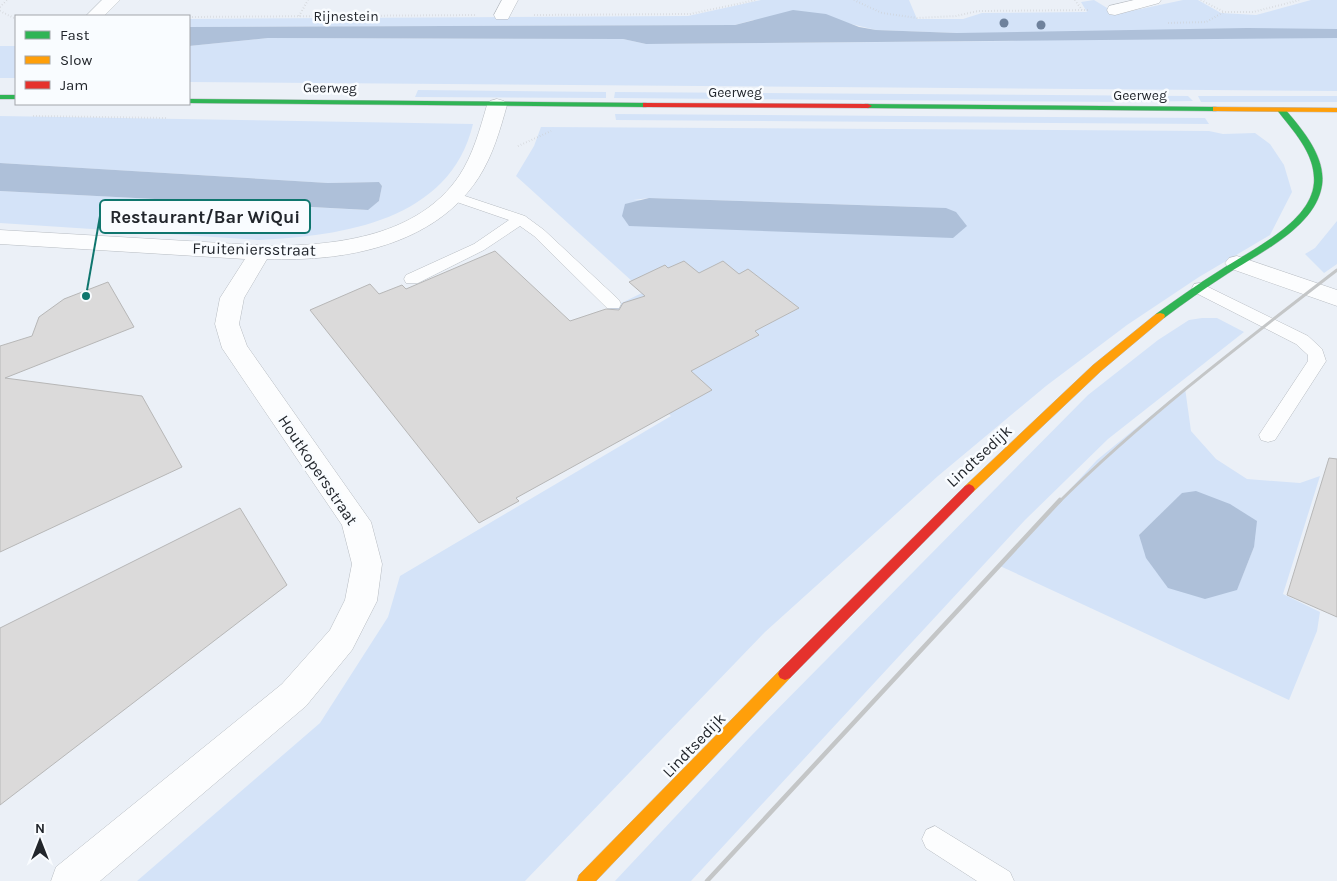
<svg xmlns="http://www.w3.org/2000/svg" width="1337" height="881" font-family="Karla,sans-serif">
  <rect width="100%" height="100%" fill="#ebf0f7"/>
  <g fill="#d4e3f8" fill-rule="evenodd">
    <polygon points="761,0 909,0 917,19 963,19 982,13 1087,12 1081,2 1094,0 1117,14 1183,0 1198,0 1221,13 1256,15 1311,0 1337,0 1337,91 189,82 189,46 268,38 623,39 646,44 1018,41 957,33 876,30 847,23 753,20 735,25 189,27 189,19 688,16"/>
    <rect x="0" y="46" width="16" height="32"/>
    <polygon points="418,90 606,92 606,98 415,97"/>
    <polygon points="615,92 1188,96 1193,101 1126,102 614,98"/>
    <polygon points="1198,96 1337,96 1337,102 1201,102"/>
    <polygon points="615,114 1205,118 1209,124 616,120"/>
    <path d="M0 116 473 124C450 221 342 236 259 240L0 223V191L367 210 379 201 382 186 379 182 328 183 0 163Z"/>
    <path d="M541 127 1209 131 1223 134 1255 133 1270 144 1284 165 1292 192 1270 235 1199 277 1127 325 1046 386 938 476 765 632 525 881H137L320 723 388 617 400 576 671 416 648 394 680 376 609 309 644 292 516 176 534 146ZM649 198 946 208 633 200Z"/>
    <polygon points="1337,221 1337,264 1324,273 1305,254 1315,248"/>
    <polygon points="1202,318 1217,318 1244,332 1108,439 1025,520 691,881 615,881 751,736 1088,395 1158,340 1189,320"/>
    <path d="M1185 388 1191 431 1216 459 1247 479 1300 483 1320 476 1283 594 1320 612 1317 631 1289 700 1000 566 1097 460ZM1183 493 1254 547 1237 589 1139 535Z"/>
  </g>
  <g fill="#aec0d9">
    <polygon points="793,10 826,14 859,27 876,30 957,33 1247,28 1337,29 1337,38 646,44 623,39 268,38 189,46 189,27 735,25"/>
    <polygon points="0,163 328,183 379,182 382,186 379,201 368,210 0,191"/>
    <polygon points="649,198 946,208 956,212 967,226 953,238 629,226 622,216 625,204"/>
    <polygon points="1196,491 1230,504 1257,521 1254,547 1237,590 1205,599 1168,588 1146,558 1139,535 1182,493"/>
  </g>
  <g fill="#dbdada" stroke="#b7b7b7">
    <polygon points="495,251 570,321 606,309 619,310 623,303 645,296 629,282 665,265 668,268 684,261 699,273 723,261 739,274 748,269 799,308 755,331 759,335 691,371 712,390 516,498 519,501 479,523 310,310 370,284 379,294 402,285 406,289"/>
    <polygon points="108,282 134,327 5,378 142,396 182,467 0,552 0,346 32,336 39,317 64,299"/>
    <polygon points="1329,458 1337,459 1337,617 1287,595"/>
    <polygon points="240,508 287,585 0,805 0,628"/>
  </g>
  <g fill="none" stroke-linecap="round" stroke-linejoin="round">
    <g stroke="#b7bcc2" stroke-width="1">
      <g id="lane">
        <polygon points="453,192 525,216 544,230 619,300 621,304 619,308 607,308 534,236 520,226 484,250 418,283 406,283 404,279 406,275 474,244 509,220 448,199 446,196"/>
        <polygon points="1200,283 1308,336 1322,349 1326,361 1275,440 1268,442 1261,440 1259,435 1308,361 1308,355 1296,344 1194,292 1192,288 1194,284"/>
        <polygon points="935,826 1010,872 1014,881 977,881 926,848 922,839 926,830"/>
      </g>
    </g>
    <g stroke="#b7bcc2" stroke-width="1">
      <g id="street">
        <polygon points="102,0 120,0 104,16 86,16"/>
        <polygon points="502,0 518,0 508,19 496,19 494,15"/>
        <polygon points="1134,0 1161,0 1159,3 1115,15 1109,14 1107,10 1109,6"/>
        <path d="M497 99 504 101 507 105C500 130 493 155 479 177 435 246 344 262 267 259L244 298 239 324 247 346 371 522 382 564 377 601 352 650 306 706 100 881H51L56 867 282 684 330 630 345 600 352 564 342 525 222 348 215 324 220 298 245 259 0 244V230L272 246C339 245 418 236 459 176 473 155 480 129 487 105L490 101Z"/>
        <polygon points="1237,256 1337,290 1337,306 1229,268 1225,263 1229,258"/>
      </g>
    </g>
    <g stroke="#b7bcc2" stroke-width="1">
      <g id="fast">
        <rect x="0" y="95" width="16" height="4"/>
        <polygon points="189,99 646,103 650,105 646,107 189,103"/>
        <polygon points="865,104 1216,107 1220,109 1216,111 868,108 864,106"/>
        <path d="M1278 108H1284C1301 128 1326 156 1322 185 1316 227 1259 253 1227 274 1205 288 1184 303 1164 318H1156L1155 316 1156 314C1177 299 1198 284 1219 271 1249 251 1311 223 1314 183 1316 154 1293 131 1277 110Z"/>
      </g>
    </g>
    <g stroke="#b7bcc2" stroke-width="1">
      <g id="slow">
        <polygon points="1213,107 1337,108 1337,112 1216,111 1213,111"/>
        <polygon points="1160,313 1164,314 1165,316 1164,318 1101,371 973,492 965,492 963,489 965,486 1093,365 1156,314"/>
        <polygon points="785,668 790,670 792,674 790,678 596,881 577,881 579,875 780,670"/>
      </g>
    </g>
    <g stroke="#b7bcc2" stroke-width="1">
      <g id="jam">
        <polygon points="643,103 868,104 872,106 868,108 646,107 643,107"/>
        <polygon points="969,484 973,486 975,489 973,492 790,678 785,680 780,678 778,674 780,670 965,486"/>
      </g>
    </g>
    <g stroke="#ccced1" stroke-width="2" stroke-dasharray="0.5 2.5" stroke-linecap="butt">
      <polyline points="854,0 882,13 917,18 956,16 978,11 1089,10"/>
      <polyline points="1075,0 1082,10"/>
      <polyline points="1201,0 1224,12 1253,12 1300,0"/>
      <polyline points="0,7 7,0"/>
      <polyline points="0,11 16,19"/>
      <polyline points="534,15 690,14 756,0"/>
      <polyline points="299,16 308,0"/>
      <polyline points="189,17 476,15"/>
      <polyline points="1168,23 1206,22 1224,12"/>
      <polyline points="33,116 166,118"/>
      <polyline points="518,146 551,131"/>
    </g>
    <use href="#lane" fill="#fcfdfe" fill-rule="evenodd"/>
    <use href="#street" fill="#fcfdfe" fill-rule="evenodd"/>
    <use href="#fast" fill="#30b455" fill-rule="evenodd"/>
    <use href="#slow" fill="#ff9f0a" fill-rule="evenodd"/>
    <use href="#jam" fill="#e5322d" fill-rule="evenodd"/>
    <path stroke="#c4c6c7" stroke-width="3" d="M1059 502C1145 417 1241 344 1337 270"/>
    <polyline stroke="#c4c6c7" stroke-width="4.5" points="707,881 1060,500"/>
  </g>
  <g fill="#6f829c">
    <circle cx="1004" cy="23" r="4.5"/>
    <circle cx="1041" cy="25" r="4.5"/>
  </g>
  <g text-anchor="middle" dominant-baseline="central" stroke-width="5" stroke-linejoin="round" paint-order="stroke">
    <g font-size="14" fill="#22262c" stroke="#f9fcff">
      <text x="346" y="16">Rijnestein</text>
      <text transform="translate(330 88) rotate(1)">Geerweg</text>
      <text x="735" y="92">Geerweg</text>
      <text x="1140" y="95">Geerweg</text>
    </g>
    <g font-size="16" fill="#22262c" stroke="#f9fcff">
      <text transform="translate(254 249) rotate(1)">Fruiteniersstraat</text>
      <text transform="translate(979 456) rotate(-43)">Lindtsedijk</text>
      <text transform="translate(318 470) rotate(56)">Houtkopersstraat</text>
      <text transform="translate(694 745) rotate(-46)">Lindtsedijk</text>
    </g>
  </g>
  <path fill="none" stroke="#0f766e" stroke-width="2" d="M86 296L100 216"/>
  <circle fill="#0f766e" stroke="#f9fcff" stroke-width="2" cx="86" cy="296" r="5"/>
  <rect fill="#f9fcff" stroke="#0f766e" stroke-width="2" x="100" y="200" width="210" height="33" rx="5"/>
  <g font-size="18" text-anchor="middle" font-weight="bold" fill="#22262c">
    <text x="205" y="223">Restaurant/Bar WiQui</text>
  </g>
  <rect x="15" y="15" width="175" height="90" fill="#f9fcff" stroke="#a3a6ab"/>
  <rect x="25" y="31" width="25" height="8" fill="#30b455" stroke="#a3a6ab"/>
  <text x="60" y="40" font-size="15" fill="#22262c">Fast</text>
  <rect x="25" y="56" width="25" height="8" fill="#ff9f0a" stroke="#a3a6ab"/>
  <text x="60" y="65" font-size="15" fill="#22262c">Slow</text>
  <rect x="25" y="81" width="25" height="8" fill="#e5322d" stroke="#a3a6ab"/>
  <text x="60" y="90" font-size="15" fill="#22262c">Jam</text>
  <g transform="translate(40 841)" stroke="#f9fcff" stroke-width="4" paint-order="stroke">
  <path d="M0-4L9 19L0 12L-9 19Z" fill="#22262c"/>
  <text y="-8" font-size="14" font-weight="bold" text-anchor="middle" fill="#22262c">N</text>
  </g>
</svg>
